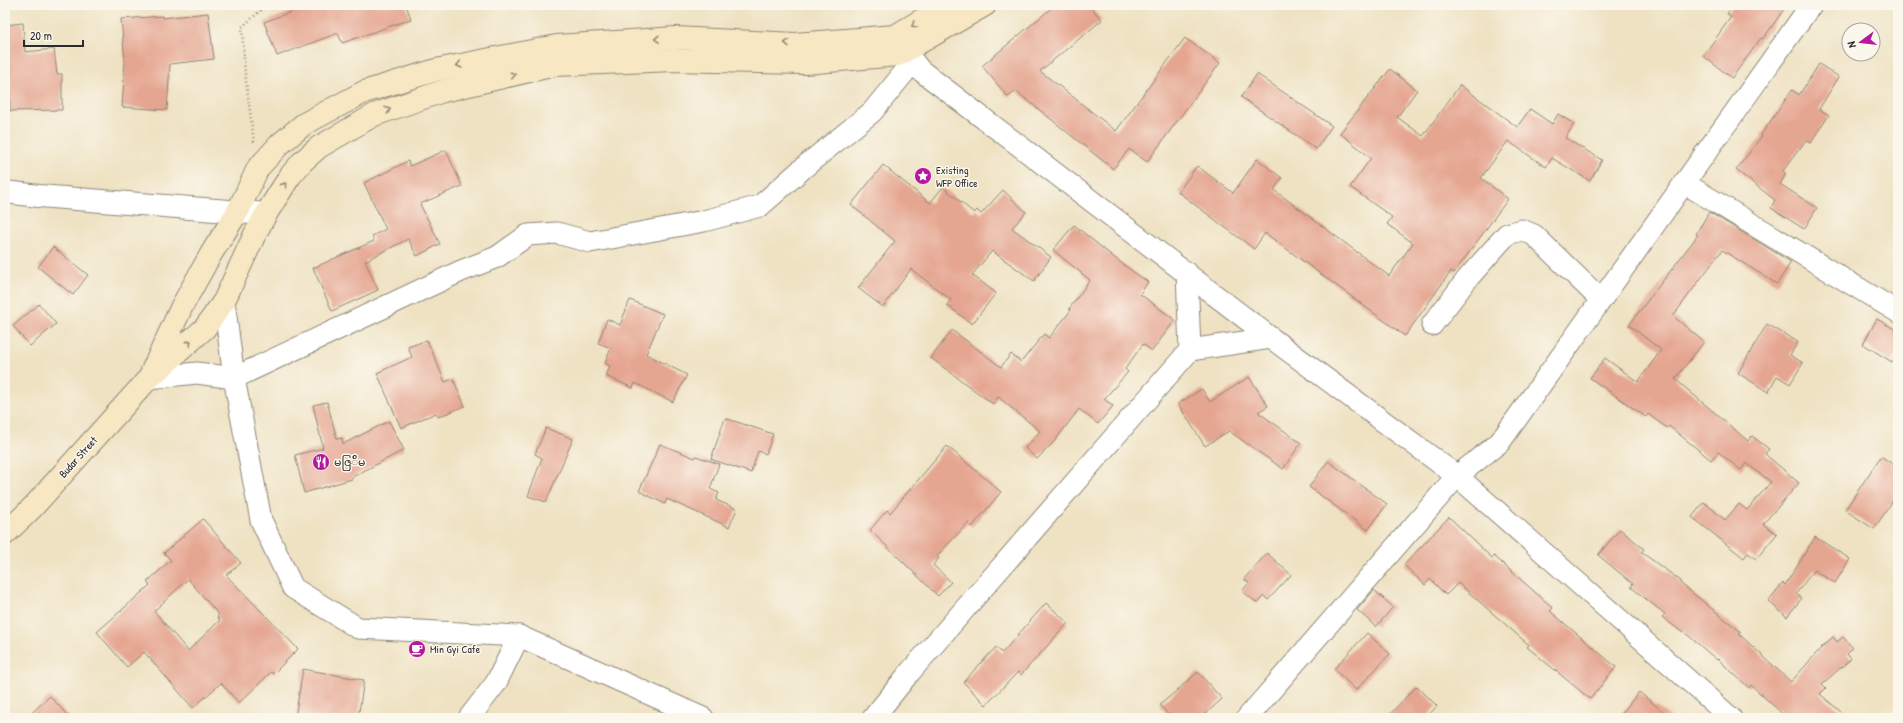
<svg xmlns="http://www.w3.org/2000/svg" width="1903" height="723" font-family="'Patrick Hand','Noto Sans Myanmar',sans-serif">
  <rect width="100%" height="100%" fill="#fbf7ec"/>
  <filter id="ink" filterUnits="userSpaceOnUse"><feTurbulence type="fractalNoise" baseFrequency=".025" numOctaves="2"/><feDisplacementMap in="SourceGraphic" scale="8" xChannelSelector="R" yChannelSelector="G"/><feConvolveMatrix kernelMatrix="1 2 1 2 8 2 1 2 1" color-interpolation-filters="sRGB"/></filter>
  <filter id="wash" filterUnits="userSpaceOnUse"><feTurbulence type="fractalNoise" baseFrequency=".012" numOctaves="4" result="noise"/><feDisplacementMap in="SourceGraphic" scale="16" xChannelSelector="R" yChannelSelector="G"/><feGaussianBlur stdDeviation="0.9" result="paint"/><feColorMatrix in="noise" values="0 0 0 0 0 0 0 0 0 0 0 0 0 0 0 0 0 1.4 0 .05"/><feComposite in="paint" operator="in"/></filter>
  <g filter="url(#wash)">
    <rect width="100%" height="100%" fill="#efe2c3"/>
    <g id="blocks">
      <g fill="#e5a691" fill-rule="evenodd">
        <polygon points="309,5 406,5 411,19 342,43 338,33 277,56 264,22"/>
        <polygon points="1055,5 1089,5 1102,20 1040,71 1116,131 1185,38 1220,63 1147,162 1129,149 1113,169 1016,91 1008,97 982,66"/>
        <polygon points="1733,5 1787,5 1763,39 1761,38 1732,78 1703,56 1731,17 1727,14"/>
        <polygon points="208,13 214,59 170,64 167,110 122,107 125,61 121,19 163,16 163,18"/>
        <polygon points="23,23 25,52 54,49 57,74 62,74 62,110 10,111 9,51 5,51 5,25"/>
        <polygon points="1819,64 1839,77 1819,109 1829,115 1811,143 1806,140 1783,171 1786,174 1780,184 1817,208 1804,229 1771,208 1775,200 1736,170 1762,136 1761,135 1792,90 1799,95"/>
        <polygon points="1390,69 1417,90 1397,117 1423,136 1460,85 1517,127 1530,109 1552,124 1558,114 1574,124 1565,138 1602,160 1590,181 1552,158 1546,167 1508,141 1481,178 1508,199 1454,273 1451,271 1405,336 1265,233 1254,249 1178,192 1197,166 1233,193 1257,159 1282,178 1274,190 1389,276 1413,243 1387,224 1392,217 1350,187 1371,158 1340,133"/>
        <polygon points="1257,74 1332,126 1316,149 1241,97"/>
        <polygon points="446,150 462,186 420,204 440,244 417,256 408,239 365,261 378,290 332,311 313,268 374,241 372,236 386,229 364,183 408,161 410,166"/>
        <polygon points="883,165 930,203 943,187 974,213 977,210 981,214 1003,190 1026,212 1012,228 1051,257 1034,281 992,251 972,275 996,293 972,324 947,305 951,300 911,269 883,307 858,288 895,241 851,205"/>
        <polygon points="1709,212 1791,262 1777,284 1722,250 1673,316 1704,342 1675,379 1748,441 1752,436 1769,449 1765,454 1799,483 1763,524 1777,534 1756,559 1748,553 1744,558 1692,517 1704,502 1725,520 1739,504 1747,510 1771,482 1746,463 1741,470 1718,452 1711,460 1669,426 1667,428 1648,414 1646,417 1590,378 1605,358 1638,382 1661,350 1629,325 1698,235 1696,234"/>
        <polygon points="1074,225 1121,263 1148,282 1140,294 1175,320 1152,351 1143,344 1125,369 1128,372 1104,399 1113,406 1098,424 1079,409 1054,442 1037,459 1025,448 1040,431 998,397 993,404 931,358 952,330 1001,367 1011,354 1021,362 1044,334 1049,338 1071,310 1069,309 1090,280 1053,250"/>
        <polygon points="53,247 88,275 73,295 38,267"/>
        <polygon points="630,300 663,314 646,354 687,375 673,402 635,383 633,388 606,376 610,366 605,363 611,348 598,343 607,319 620,325"/>
        <polygon points="39,304 56,324 30,346 13,326"/>
        <polygon points="1877,319 1898,331 1898,352 1892,362 1863,344"/>
        <polygon points="1767,324 1798,342 1790,355 1803,363 1790,384 1777,376 1768,392 1738,373"/>
        <polygon points="427,340 445,382 453,379 465,406 438,417 436,413 401,428 377,373 412,357 408,347"/>
        <polygon points="1249,377 1268,406 1258,412 1301,443 1283,469 1229,431 1205,446 1178,404 1202,389 1210,402"/>
        <polygon points="327,402 337,439 342,438 343,444 389,421 404,450 352,477 352,479 304,493 295,455 323,448 313,405"/>
        <polygon points="725,418 773,434 766,454 758,451 751,473 711,459"/>
        <polygon points="546,428 573,439 546,502 528,496 542,458 535,454"/>
        <polygon points="660,444 695,458 696,456 719,464 710,489 719,493 716,500 737,509 729,527 667,499 665,504 639,491"/>
        <polygon points="947,446 1001,492 972,527 968,523 937,556 939,558 933,565 951,582 938,596 870,530 887,510 890,513"/>
        <polygon points="1881,456 1898,468 1898,493 1874,529 1845,510"/>
        <polygon points="1328,461 1387,504 1368,530 1309,487"/>
        <polygon points="1449,517 1492,558 1494,556 1553,608 1550,611 1616,667 1590,699 1527,647 1529,645 1458,583 1446,595 1430,579 1425,585 1404,565"/>
        <path d="M203 519 241 563 226 575 298 649 273 674 271 672 239 703 221 683 193 708 144 652 127 667 97 632 150 585 147 582 171 560 164 553ZM188 579 219 615 217 617 220 620 188 651 154 611Z"/>
        <polygon points="1620,529 1644,549 1641,552 1681,581 1680,583 1741,632 1739,634 1791,682 1821,648 1833,637 1837,642 1843,637 1853,648 1847,654 1851,659 1822,684 1826,688 1820,694 1848,718 1787,718 1751,685 1749,688 1718,659 1717,660 1683,631 1682,632 1662,617 1665,614 1631,587 1633,584 1598,555"/>
        <polygon points="1815,537 1850,559 1835,583 1814,570 1796,594 1802,598 1787,617 1768,601 1783,583 1785,585"/>
        <polygon points="1267,553 1291,575 1268,600 1264,596 1257,603 1242,591 1249,583 1244,579"/>
        <polygon points="1374,590 1393,607 1376,627 1357,610"/>
        <polygon points="1046,603 1068,623 1021,675 1018,672 986,705 963,682 996,647 1002,653"/>
        <polygon points="1367,633 1390,654 1356,690 1334,669"/>
        <polygon points="303,669 364,680 358,718 295,718"/>
        <polygon points="1198,672 1222,699 1201,718 1171,718 1160,705"/>
        <polygon points="1417,686 1437,706 1426,718 1386,718"/>
        <polygon points="1639,692 1671,718 1618,718"/>
        <polygon points="50,696 70,718 26,718"/>
      </g>
    </g>
  </g>
  <g filter="url(#ink)">
    <use href="#blocks" fill-opacity="0" stroke="#8d8677" stroke-width="1"/>
    <g fill="none" stroke-linecap="round" stroke-linejoin="round">
      <g stroke="#8d8677" stroke-width="23">
        <g id="minor">
          <polyline points="905,51 920,70 1271,338 1457,476 1500,442 1811,5"/>
          <polyline points="1684,183 1898,312"/>
          <polyline points="1187,273 1190,350 1271,338"/>
          <polyline points="1432,325 1468,278 1507,234 1522,230 1534,235 1601,300"/>
          <polyline points="149,378 197,373 234,378 224,301"/>
          <polyline points="469,718 496,683 519,636"/>
          <polyline points="703,718 519,636 358,628 293,588 261,520 234,378 461,271 497,257 528,235 557,233 590,242 704,221 760,206 809,163 872,112 913,62"/>
          <polyline points="873,718 910,672 1190,350"/>
          <polyline points="1247,718 1457,476 1731,718"/>
        </g>
      </g>
      <g stroke="#8d8677" stroke-width="24">
        <polyline id="tertiary" points="5,192 39,196 266,214"/>
      </g>
      <g stroke="#8d8677" stroke-width="24">
        <g id="secondary">
          <polyline points="152,371 182,306 211,254 238,211 258,168 280,144 304,124 364,92 436,70 557,46 676,38 795,44 895,36 947,5"/>
          <polyline points="5,534 32,508 149,378 205,328 224,301 255,234 266,214 290,176 303,161 319,147 374,115 443,91 555,65 673,60 805,63 898,55 985,5"/>
        </g>
      </g>
      <polyline stroke="#8d8677" stroke-width="2.5" stroke-dasharray="1 3" stroke-linecap="butt" points="254,142 245,74 242,27 267,5"/>
      <use href="#minor" stroke="#fff" stroke-width="21"/>
      <use href="#tertiary" stroke="#fff" stroke-width="22"/>
      <use href="#secondary" stroke="#f7e8c3" stroke-width="22"/>
    </g>
    <defs><path id="oneway-chevron" d="M-2-3.5L2.5 0L-2 3.5" fill="none" stroke-width="1.6" stroke-linecap="round" stroke-linejoin="round"/></defs>
    <g stroke="#918a77">
      <use href="#oneway-chevron" transform="translate(914 25) rotate(150)"/>
      <use href="#oneway-chevron" transform="translate(657 39) rotate(176)"/>
      <use href="#oneway-chevron" transform="translate(787 43) rotate(-177)"/>
      <use href="#oneway-chevron" transform="translate(459 65) rotate(169)"/>
      <use href="#oneway-chevron" transform="translate(513 75) rotate(-13)"/>
      <use href="#oneway-chevron" transform="translate(388 110) rotate(-19)"/>
      <use href="#oneway-chevron" transform="translate(284 185) rotate(-58)"/>
      <use href="#oneway-chevron" transform="translate(189 343) rotate(-41)"/>
    </g>
  </g>
  <defs>
    <g id="sight-disc" transform="scale(0.9)"><circle r="9.5" fill="#b5179e" stroke="#fbf7ec"/><path d="M0-6L1.8-2.2L6-1.7L2.9 1.2L3.7 5.4L0 3.3L-3.7 5.4L-2.9 1.2L-6-1.7L-1.8-2.2Z" fill="#fff"/></g>
    <g id="restaurant-disc" transform="scale(0.9)"><circle r="9.5" fill="#b5179e" stroke="#fbf7ec"/><path d="M-5-6h1v4h1v-4h1v4h1v-4h1v5L-1.5 .5V6h-2V.5L-5-1ZM5-6V6H3V1.5H1.5Q1.5-4 5-6Z" fill="#fff"/></g>
    <g id="cafe-disc" transform="scale(0.9)"><circle r="9.5" fill="#b5179e" stroke="#fbf7ec"/><path d="M-5.5-4.5H6V0H3Q3 3.5 0 3.5H-2.5Q-5.5 3.5-5.5 0ZM3-3.2v2h1.7v-2ZM-6 4.5H4V6H-6Z" fill="#fff"/></g>
  </defs>
  <g fill-rule="evenodd">
    <use href="#sight-disc" x="923" y="176"/>
    <use href="#restaurant-disc" x="321" y="462"/>
    <use href="#cafe-disc" x="417" y="649"/>
  </g>
  <g text-anchor="middle" dominant-baseline="central" stroke-width="3" stroke-linejoin="round" paint-order="stroke">
    <g font-size="11" fill="#2b2b2b" stroke="#fbf7ec" text-anchor="start">
      <text x="936" y="170">Existing<tspan x="936" dy="13">WFP Office</tspan></text>
      <text x="334" y="462">မဇြ်ိမ</text>
      <text x="430" y="649">Min Gyi Cafe</text>
    </g>
    <g font-size="11" fill="#2b2b2b" stroke="#fbf7ec">
      <text transform="translate(78 457) rotate(-48)">Budar Street</text>
    </g>
  </g>
  <rect width="1903" height="723" fill="none" stroke="#fbf7ec" stroke-width="20"/>
  <g transform="translate(1861 42) rotate(255)"><circle r="19" fill="#fbf7ec" stroke="#a8a59f"/>
  <path d="M0-3L7 15L0 10L-7 15Z" fill="#b5179e"/>
  <text y="-6" font-size="11" font-weight="bold" text-anchor="middle" fill="#2b2b2b">N</text>
  </g>
  <path d="M24 40v6h59v-6" fill="none" stroke="#2b2b2b" stroke-width="2"/>
  <text x="30" y="40" font-size="12" fill="#2b2b2b" stroke="#fbf7ec" stroke-width="3" paint-order="stroke">20 m</text>
</svg>
